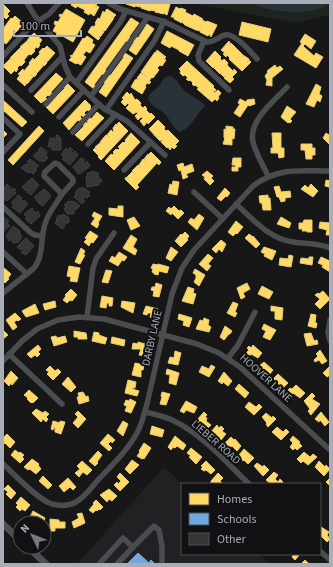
<svg xmlns="http://www.w3.org/2000/svg" width="333" height="567" font-family="'Source Sans 3',sans-serif">
  <rect width="100%" height="100%" fill="#171717"/>
  <polygon fill="#212123" points="164,467 183,484 182,554 259,554 270,564 77,564"/>
  <polygon fill="#1d241e" points="192,3 330,3 330,15 296,23"/>
  <path fill="#2a3239" d="M169 76C177 78 177 82 182 88 188 96 200 98 205 106 196 114 191 129 179 132 173 127 170 120 165 114 159 108 152 108 148 99L149 95 160 85 164 78Z"/>
  <g fill="#ffd966" stroke="#e5cc7f">
    <polygon points="72,3 94,3 97,5 95,8 96,8 97,6 99,7 94,16 90,13 89,15 84,12 85,10 77,6 76,8 71,5"/>
    <polygon points="127,3 166,3 170,4 167,15 165,14 165,11 164,14 155,12 156,8 155,11 150,10 151,7 150,11 141,8 141,6 140,7 136,6 136,5 135,7 126,4"/>
    <polygon points="3,4 10,11 7,14 9,16 6,19 4,17 3,19"/>
    <polygon points="176,7 180,9 181,8 186,10 185,12 193,16 194,14 203,19 202,20 206,22 207,21 217,25 211,37 209,34 208,36 200,32 201,30 200,31 196,30 185,25 182,22 184,20 182,23 174,19 174,17 171,17"/>
    <polygon points="66,9 85,20 73,42 59,34 58,37 56,36 57,33 53,31 56,25 54,24 55,21 58,22 61,17 59,16 60,14 62,15"/>
    <polygon points="107,9 116,15 114,17 111,16 114,18 105,31 101,30 104,32 100,37 97,36 100,38 98,40 88,32 92,26 94,27 96,24 95,23 98,18 100,19 103,11 104,13"/>
    <polygon points="15,16 23,23 22,25 19,24 22,26 15,33 13,31 15,33 12,36 10,34 12,37 6,44 3,42 3,29 11,18 12,19"/>
    <polygon points="131,18 139,23 129,37 130,38 128,42 126,41 105,70 107,71 104,75 102,74 94,85 96,86 94,89 85,82"/>
    <polygon points="242,22 271,29 268,42 239,35"/>
    <polygon points="147,24 154,29 136,55 129,50 134,42 133,41 136,37 138,38"/>
    <polygon points="167,31 194,45 188,56 179,51 179,50 171,46 170,48 161,43"/>
    <polygon points="34,33 42,40 39,44 40,45 38,48 36,47 34,50 35,51 31,55 29,54 24,60 25,62 21,66 20,65 17,68 18,69 16,72 15,70 11,74 3,66 5,64 8,67 5,64 10,59 12,61 10,58 17,51 19,54 17,51 20,48 23,50 20,47 27,41 30,43 27,41 31,35 35,37 32,35"/>
    <polygon points="305,34 316,41 311,49 305,44 303,46 314,56 316,53 323,57 316,68 294,55 302,43 300,42"/>
    <polygon points="87,36 93,40 92,43 95,45 90,53 86,51 83,55 86,57 81,65 77,63 76,64 69,60 72,57 70,56 71,55 72,56 83,38 84,39"/>
    <polygon points="229,41 230,43 229,46 231,43 243,55 241,57 243,55 249,59 247,63 249,60 251,62 242,71 229,59 230,58 227,55 226,57 223,54 225,53 221,50"/>
    <polygon points="47,46 55,53 47,62 44,60 47,63 44,66 41,64 43,66 37,73 34,71 37,74 34,77 31,74 33,77 27,84 25,82 26,84 25,86 17,79 20,75 18,74 23,69 24,71 30,64 29,63 33,58 34,60 40,54 39,52 43,48 44,49"/>
    <polygon points="157,50 166,57 164,59 166,60 162,66 160,65 157,68 159,70 153,78 152,77 149,81 151,82 149,84 147,83 145,86 146,87 142,94 131,87 135,80 137,79 140,80 137,78 141,73 147,77 141,72 155,52 157,54 156,52"/>
    <polygon points="215,51 218,54 217,55 218,54 221,57 220,58 222,61 224,59 228,63 227,65 233,71 234,69 237,72 232,77 234,79 230,83 224,78 227,76 224,77 221,74 223,72 220,74 214,68 215,65 213,68 208,63 210,60 208,63 206,61"/>
    <polygon points="125,53 133,58 106,97 99,92 105,83 104,82 106,79 107,80 107,78 109,75 110,76 124,57 123,56"/>
    <polygon points="187,61 214,86 213,87 216,90 213,92 214,93 218,90 221,93 218,97 219,98 217,101 215,99 212,102 197,89 199,88 195,85 194,86 192,84 193,83 190,80 189,81 186,79 188,78 185,75 183,76 180,73 181,71 179,69"/>
    <polygon points="275,65 277,68 280,66 283,69 272,78 272,86 266,85 267,80 265,76 268,72 267,71"/>
    <polygon points="56,73 63,79 51,92 52,94 49,96 48,95 45,98 47,99 41,103 34,96"/>
    <polygon points="67,83 75,91 53,114 46,107 65,88 63,87"/>
    <polygon points="316,84 321,87 319,94 322,96 320,102 317,100 314,107 306,104"/>
    <polygon points="127,92 130,95 131,93 135,100 137,99 141,103 140,105 143,108 145,106 147,109 146,110 150,114 151,113 155,117 148,124 147,122 144,126 140,121 143,118 141,117 138,120 135,116 138,113 137,112 133,114 126,108 129,105 128,103 125,106 121,102 124,99 122,98"/>
    <polygon points="240,99 246,102 247,100 254,99 255,104 249,106 248,105 240,117 234,113 240,104 238,103"/>
    <polygon points="3,100 27,122 22,127 3,110"/>
    <polygon points="85,100 91,106 90,107 91,109 89,111 87,110 84,113 86,115 83,117 82,115 80,117 82,119 79,121 78,120 69,130 63,123"/>
    <polygon points="287,106 296,112 290,119 292,121 290,123 289,122 288,123 281,117"/>
    <polygon points="97,112 104,118 82,141 75,135 84,126 83,124 85,122 87,123 88,121 87,120 89,117 91,119"/>
    <polygon points="158,120 165,127 164,129 166,131 168,130 179,141 175,145 177,146 174,149 172,147 170,150 168,147 167,148 161,142 163,139 160,141 157,138 160,136 157,138 149,129"/>
    <polygon points="119,122 128,131 101,160 98,157 99,156 93,150 95,148 98,150 95,147 100,143 102,145 100,142 106,135 110,137 107,135 111,130 114,133 113,128 116,124 119,127 117,124"/>
    <polygon points="39,126 44,131 13,165 8,160"/>
    <polygon points="226,126 233,127 233,129 235,129 234,139 232,138 232,145 223,144 225,138 224,138 224,129 226,130"/>
    <polygon points="3,130 7,134 3,138"/>
    <polygon points="131,133 140,142 114,170 105,161 111,154 113,155 114,153 113,152 116,149 118,150 120,148 118,147 123,142 124,143 126,141 125,140"/>
    <polygon points="272,133 281,133 281,148 284,148 284,157 279,158 278,153 271,153 271,148 273,148"/>
    <polygon points="326,133 329,135 330,133 329,144 323,138"/>
    <polygon points="301,144 312,144 312,148 315,148 315,155 312,155 312,159 306,159 305,150 301,150"/>
    <polygon points="151,152 161,162 159,165 157,163 137,185 139,187 136,190 125,179 126,177 129,180 127,177 132,172 135,175 132,171 138,165 141,167 139,165 143,159 146,162 144,159 148,154 151,156 149,154"/>
    <polygon points="233,158 241,158 241,167 238,167 238,171 232,171 232,167 236,167 235,165 232,165"/>
    <polygon points="183,163 184,167 192,164 194,171 186,174 188,177 183,179 181,170 179,171 177,165"/>
    <polygon points="207,171 213,176 211,178 214,181 210,185 204,179 205,177 202,175"/>
    <polygon points="326,180 330,181 330,189 329,187 325,186"/>
    <polygon points="173,181 179,182 177,195 168,193 170,184 172,185"/>
    <polygon points="311,184 318,191 313,197 301,189 305,185 308,188"/>
    <polygon points="279,186 281,192 290,191 291,197 285,198 285,201 281,202 279,197 277,197 274,187"/>
    <polygon points="225,188 230,193 227,197 226,196 221,201 217,198"/>
    <polygon points="268,195 268,198 270,198 271,210 263,210 262,203 260,203 259,196"/>
    <polygon points="118,206 123,206 123,217 109,215 109,208 118,209"/>
    <polygon points="174,206 179,211 181,210 184,213 178,219 172,213 171,215 166,211 169,207 171,209"/>
    <polygon points="94,212 102,216 98,223 99,224 97,228 91,224 95,218 92,216"/>
    <polygon points="199,214 204,218 197,230 188,222 191,218 194,220"/>
    <polygon points="134,217 140,226 131,230 127,220"/>
    <polygon points="281,217 291,223 289,228 277,224"/>
    <polygon points="304,220 312,220 312,232 307,232 307,231 302,231 303,229 299,229 299,223 303,223"/>
    <polygon points="236,221 243,227 237,234 236,233 233,236 228,232"/>
    <polygon points="320,222 330,223 330,235 326,235 327,230 319,228"/>
    <polygon points="90,231 98,236 93,243 91,242 89,246 84,242 87,239 85,238"/>
    <polygon points="185,232 189,236 187,239 188,240 181,247 175,241 181,234 182,235"/>
    <polygon points="249,234 253,237 253,236 260,244 256,248 245,238"/>
    <polygon points="131,235 137,239 133,247 137,250 135,255 123,248"/>
    <polygon points="221,240 226,244 222,252 219,249 216,253 212,249"/>
    <polygon points="171,247 178,252 171,261 166,258"/>
    <polygon points="264,247 276,251 272,260 264,256 265,254 261,252"/>
    <polygon points="81,248 85,251 83,255 85,255 80,264 75,262"/>
    <polygon points="119,252 127,257 124,261 122,260 118,266 109,261 112,256 115,258"/>
    <polygon points="208,254 213,258 208,264 211,266 207,271 199,264"/>
    <polygon points="289,255 293,256 291,267 279,265 280,258 288,259"/>
    <polygon points="309,257 313,257 312,265 300,263 301,258 309,259"/>
    <polygon points="321,257 330,261 330,272 322,267 323,265 318,263"/>
    <polygon points="153,264 158,265 158,264 169,267 167,273 159,271 158,275 154,274 154,273 152,272 153,269 151,268"/>
    <polygon points="69,266 80,268 77,282 70,281 71,277 67,276"/>
    <polygon points="3,267 11,274 8,278 9,279 5,283 4,282 3,283"/>
    <polygon points="195,269 205,275 199,286 194,282 196,278 196,275 193,273"/>
    <polygon points="106,270 112,271 108,283 102,282"/>
    <polygon points="156,283 162,285 159,297 153,296 154,291 151,290 152,287 155,287"/>
    <polygon points="247,283 250,289 243,293 245,297 241,299 237,288"/>
    <polygon points="262,286 273,292 269,299 258,294"/>
    <polygon points="188,287 194,289 193,293 196,294 193,304 182,301"/>
    <polygon points="71,289 77,295 72,301 70,300 67,303 63,300 66,296 65,295"/>
    <polygon points="323,291 330,299 320,309 315,304 320,299 315,295 318,293 319,294"/>
    <polygon points="102,296 113,298 112,306 109,306 109,303 107,303 106,308 100,307"/>
    <polygon points="55,301 56,307 45,310 43,304"/>
    <polygon points="122,301 135,303 133,313 121,307"/>
    <polygon points="233,302 238,304 235,312 237,313 235,317 227,313"/>
    <polygon points="35,304 39,313 26,317 22,311"/>
    <polygon points="146,306 158,309 155,319 150,317 151,313 148,313 147,315 143,314"/>
    <polygon points="271,306 283,308 282,320 275,319 275,311 271,311"/>
    <polygon points="15,313 21,319 18,321 17,320 14,322 17,327 13,330 6,320"/>
    <polygon points="179,314 192,318 189,327 183,325 184,321 178,319"/>
    <polygon points="311,314 316,315 315,323 317,323 316,328 308,326"/>
    <polygon points="204,318 209,320 208,325 211,327 209,332 196,329 200,320 203,321"/>
    <polygon points="264,324 276,330 270,340 263,337 266,331 262,329"/>
    <polygon points="225,326 232,331 230,334 229,334 224,340 220,337"/>
    <polygon points="3,330 8,335 3,339"/>
    <polygon points="74,331 86,333 87,339 78,339 78,337 74,337"/>
    <polygon points="94,332 99,333 99,335 107,338 105,344 92,341"/>
    <polygon points="311,333 314,341 317,340 318,344 307,346 304,334"/>
    <polygon points="56,336 57,338 65,336 67,342 54,346 51,337"/>
    <polygon points="112,337 125,340 124,346 111,343"/>
    <polygon points="138,342 149,345 146,356 139,355 141,349 132,349 133,343 138,344"/>
    <polygon points="38,345 41,349 38,352 40,354 37,357 35,355 31,358 27,354"/>
    <polygon points="253,345 262,353 258,358 251,354 249,357 245,354 249,350 247,348 249,346 251,348"/>
    <polygon points="320,350 327,361 322,364 319,360 315,362 314,360 318,356 316,354"/>
    <polygon points="175,351 181,353 178,365 168,363 170,357 174,358"/>
    <polygon points="264,362 273,370 269,375 259,366"/>
    <polygon points="135,363 144,365 143,370 141,370 141,377 132,375"/>
    <polygon points="211,365 215,367 209,377 199,372 202,366 209,369"/>
    <polygon points="50,366 55,371 58,369 61,372 53,380 47,374 49,372 46,370"/>
    <polygon points="330,366 330,375 327,377 323,373"/>
    <polygon points="167,369 179,373 176,385 169,383 170,375 166,374"/>
    <polygon points="11,371 18,378 12,385 11,383 9,386 4,381"/>
    <polygon points="224,372 232,381 228,386 223,382 222,384 218,381"/>
    <polygon points="278,374 288,383 283,388 273,379"/>
    <polygon points="68,377 76,387 71,392 62,384"/>
    <polygon points="128,380 136,382 135,388 133,388 132,389 139,391 137,396 125,393"/>
    <polygon points="239,384 249,393 245,398 235,389"/>
    <polygon points="296,385 305,393 300,398 293,393 290,396 286,392 290,388 292,389"/>
    <polygon points="29,390 38,398 33,403 32,402 31,403 27,399 28,398 24,395"/>
    <polygon points="83,392 86,397 88,396 89,401 79,404 77,397 79,397 78,393"/>
    <polygon points="162,392 170,394 166,405 160,404 162,397 161,396"/>
    <polygon points="312,393 315,396 312,399 320,404 311,415 308,411 310,409 304,401"/>
    <polygon points="130,399 136,402 131,413 125,411 127,406 124,405 126,400 129,401"/>
    <polygon points="186,401 197,407 194,413 186,410 184,413 180,411"/>
    <polygon points="249,402 256,407 259,404 262,407 254,415 245,407"/>
    <polygon points="36,409 43,413 45,411 49,414 46,417 48,419 46,422 43,419 41,422 32,413"/>
    <polygon points="78,411 86,419 78,428 73,423 78,417 75,414"/>
    <polygon points="204,412 207,415 205,417 207,418 206,421 211,425 206,430 196,421"/>
    <polygon points="321,412 329,422 325,426 320,420 319,422 315,419"/>
    <polygon points="266,413 272,418 273,416 276,419 268,427 266,424 267,423 262,417"/>
    <polygon points="53,421 60,423 60,421 65,422 61,434 55,432 55,428 54,427 53,430 51,429"/>
    <polygon points="123,421 128,424 123,436 117,431"/>
    <polygon points="217,425 219,428 221,426 224,429 222,431 226,434 221,440 216,436 214,435 213,436 210,433"/>
    <polygon points="152,426 164,430 162,437 150,434"/>
    <polygon points="277,427 283,432 286,429 289,432 281,440 272,432"/>
    <polygon points="7,434 15,442 10,448 5,443 3,445 3,438"/>
    <polygon points="108,434 115,440 112,443 111,441 108,444 112,448 109,451 100,443"/>
    <polygon points="175,436 186,445 183,450 177,446 175,448 173,447 171,450 168,447"/>
    <polygon points="293,436 300,442 299,443 302,446 297,450 295,448 293,450 290,447 293,443 290,440"/>
    <polygon points="231,437 234,440 235,439 241,446 237,451 232,446 228,450 223,445"/>
    <polygon points="144,443 151,448 144,459 143,458 142,459 137,456 140,452 139,451"/>
    <polygon points="191,448 202,457 196,464 189,457 191,456 187,453"/>
    <polygon points="244,449 254,458 248,464 244,460 243,461 239,455"/>
    <polygon points="15,450 19,453 20,452 24,455 22,457 24,459 20,463 11,455"/>
    <polygon points="98,451 102,455 97,462 98,463 95,466 89,461"/>
    <polygon points="304,452 310,457 313,454 317,457 308,465 303,461 301,463 297,459"/>
    <polygon points="32,459 39,464 38,465 41,469 36,474 31,470 29,469 28,470 24,467"/>
    <polygon points="132,460 139,465 130,474 125,469"/>
    <polygon points="82,461 92,470 87,475 83,472 79,477 75,473 80,469 77,466"/>
    <polygon points="206,461 215,470 211,474 206,470 204,471 201,469 203,467 201,466"/>
    <polygon points="319,461 325,467 326,465 330,469 324,476 315,467"/>
    <polygon points="257,463 263,467 264,465 269,470 263,476 254,466"/>
    <polygon points="274,472 278,475 275,479 278,482 280,479 283,482 281,484 271,484 266,480"/>
    <polygon points="120,473 129,482 120,491 114,485 117,482 118,484 121,481 117,477"/>
    <polygon points="218,473 223,478 220,481 223,484 211,484 211,481"/>
    <polygon points="43,476 52,485 48,489 39,481"/>
    <polygon points="68,478 76,487 73,490 70,487 64,492 59,486"/>
    <polygon points="330,478 330,486 326,482"/>
    <polygon points="8,485 16,493 11,499 6,494 8,492 4,489"/>
    <polygon points="109,489 117,496 112,501 109,499 107,502 100,495"/>
    <polygon points="21,497 30,505 25,511 22,509 20,511 16,507 18,505 16,503"/>
    <polygon points="96,500 103,507 100,510 99,509 97,511 96,510 93,513 89,510 94,504 93,503"/>
    <polygon points="33,511 45,518 43,523 35,520 33,523 27,523"/>
    <polygon points="82,513 85,523 74,528 72,522 79,518 77,514"/>
    <polygon points="50,519 59,520 59,522 65,522 65,528 55,528 55,531 50,531"/>
    <polygon points="321,527 329,532 327,535 330,539 327,542 320,535"/>
    <polygon points="294,554 293,554 300,554 295,560 292,557"/>
    <polygon points="305,560 308,563 311,564 301,564"/>
  </g>
  <polygon fill="#6fa8dc" stroke="#80aad1" points="138,553 149,563 151,560 155,564 127,564"/>
  <g fill="none" stroke-linecap="round" stroke-linejoin="round">
    <path stroke="#2a3239" stroke-width="8" d="M260 3C277 8 306 11 323 3"/>
  </g>
  <g fill="#353536" stroke="#3f4043">
    <polygon points="56,135 59,136 59,138 61,138 61,150 52,150 52,146 48,147 50,138 54,138 54,140 56,140"/>
    <polygon points="41,147 47,152 46,156 48,158 44,162 42,161 39,161 33,156 37,152 38,153 39,152 38,150"/>
    <polygon points="70,147 73,150 71,152 73,153 75,151 78,155 70,165 62,159 64,157 61,155 66,148 68,150"/>
    <polygon points="81,158 85,160 83,162 84,164 87,161 90,166 80,174 79,173 78,174 73,167"/>
    <polygon points="30,159 39,166 35,168 37,170 33,174 31,172 28,173 21,168 26,164 27,165 29,164 27,162"/>
    <polygon points="92,171 98,173 99,177 97,177 97,179 101,179 102,182 99,182 99,185 87,187 86,176 88,176 87,173 92,172"/>
    <polygon points="32,178 39,185 31,195 27,192 28,189 26,191 22,187"/>
    <polygon points="7,184 11,188 9,189 10,191 13,188 16,190 14,191 16,193 7,201 3,199 3,189"/>
    <polygon points="82,187 90,192 88,194 90,195 87,198 85,197 83,199 85,201 82,204 74,197 76,194 75,193 79,188 80,190"/>
    <polygon points="44,189 50,194 49,195 51,196 43,206 38,203 41,200 40,199 38,202 34,197"/>
    <polygon points="18,195 22,198 21,200 22,202 24,200 28,204 20,213 12,207 14,205 11,203"/>
    <polygon points="69,201 70,202 71,201 75,202 80,206 76,210 75,209 73,211 75,212 72,215 70,213 68,215 64,209 66,207 64,205"/>
    <polygon points="32,208 35,213 38,211 40,216 31,224 25,219 27,217 24,214"/>
    <polygon points="63,214 69,218 68,219 70,221 67,224 66,222 64,224 65,226 62,229 55,223 57,220 56,219 59,215 61,216"/>
    <polygon points="3,216 8,220 9,222 7,223 10,226 3,232"/>
    <polygon points="13,226 20,231 19,232 21,234 20,235 22,237 18,243 16,242 14,244 11,241 13,240 11,238 9,241 6,236"/>
    <polygon points="26,238 34,246 26,255 21,252 24,250 23,248 21,250 17,247"/>
  </g>
  <g fill="none" stroke-linecap="round" stroke-linejoin="round">
    <g stroke="#4b4c50" stroke-width="5.5">
      <polyline points="27,3 35,16 60,46 65,66 70,77 103,108 127,121 165,155"/>
      <path d="M109 3 120 9 165 22 207 42C215 42 218 37 225 35 234 33 251 52 257 59"/>
      <polyline points="204,41 198,55 199,61 229,90"/>
      <polyline points="3,56 32,25 49,14 59,3"/>
      <polyline points="76,83 121,21 126,11"/>
      <polyline points="3,85 32,112"/>
      <polyline points="31,90 62,57"/>
      <polyline points="91,96 148,17"/>
      <polyline points="46,104 70,77"/>
      <polyline points="106,110 155,40 164,21"/>
      <polyline points="59,117 84,90"/>
      <polyline points="3,118 20,134 3,152"/>
      <polyline points="73,132 99,104"/>
      <polyline points="88,144 115,115"/>
      <polygon points="55,163 58,164 73,179 73,182 62,194 44,176 45,172"/>
      <polyline points="124,170 151,142"/>
      <path d="M268 176C263 165 256 154 253 142 248 121 274 101 287 87"/>
      <polyline points="194,192 223,219"/>
      <path d="M236 204C253 219 269 239 293 242 305 244 318 243 330 248"/>
      <polyline points="3,207 31,233 35,235 42,236"/>
      <polyline points="3,252 27,274"/>
      <path d="M3 293 34 268C44 256 40 239 45 224 48 213 56 204 62 194"/>
      <polyline points="87,317 93,268 96,259 114,233"/>
      <polyline points="330,320 328,333 330,341"/>
      <polyline points="9,354 62,404"/>
      <polyline points="228,358 238,345 255,312"/>
      <polyline points="3,361 22,341 37,329 58,320 79,317 104,319 197,344 219,353 240,367 330,450"/>
      <path d="M145 412C154 414 164 416 172 420 202 434 226 462 249 484"/>
      <path d="M3 464C15 475 38 500 52 504 60 506 69 506 76 502 85 497 91 488 98 480 112 465 127 451 137 433 142 424 144 414 147 404L172 294 182 268 194 250 253 186C278 167 300 171 330 171"/>
      <polyline points="320,551 330,560"/>
      <polyline points="99,564 123,538 133,547 154,526 159,530 162,546 162,564"/>
      <polyline points="117,564 133,547"/>
    </g>
    <g stroke="#4d4f52" stroke-width="7">
      <polyline points="3,524 20,540"/>
      <polyline points="28,547 46,564"/>
    </g>
  </g>
  <g text-anchor="middle" dominant-baseline="central" stroke-width="4" stroke-linejoin="round" paint-order="stroke">
    <g font-size="11" fill="#a8adb8" stroke="#111113">
      <text transform="translate(152 338) rotate(-77)">DARBY LANE</text>
      <text transform="translate(266 378) rotate(42)">HOOVER LANE</text>
      <text transform="translate(216 442) rotate(41)">LIEBER ROAD</text>
    </g>
  </g>
  <rect width="333" height="567" fill="none" stroke="#a8adb8" stroke-width="8"/>
  <rect x="181" y="483" width="140" height="72" fill="#111113" stroke="#4d4f55"/>
  <rect x="189" y="493" width="20" height="12" fill="#ffd966" stroke="#4d4f55"/>
  <text x="217" y="503" font-size="12" fill="#a8adb8">Homes</text>
  <rect x="189" y="513" width="20" height="12" fill="#6fa8dc" stroke="#4d4f55"/>
  <text x="217" y="523" font-size="12" fill="#a8adb8">Schools</text>
  <rect x="189" y="533" width="20" height="12" fill="#353536" stroke="#4d4f55"/>
  <text x="217" y="543" font-size="12" fill="#a8adb8">Other</text>
  <g transform="translate(32 535) rotate(313)"><circle r="19" fill="#111113" stroke="#4d4f55"/>
  <path d="M0-3L7 15L0 10L-7 15Z" fill="#757880"/>
  <text y="-6" font-size="11" font-weight="bold" text-anchor="middle" fill="#a8adb8">N</text>
  </g>
  <path d="M14 30v6h67v-6" fill="none" stroke="#a8adb8" stroke-width="2"/>
  <text x="20" y="30" font-size="12" fill="#a8adb8" stroke="#111113" stroke-width="3" paint-order="stroke">100 m</text>
</svg>
